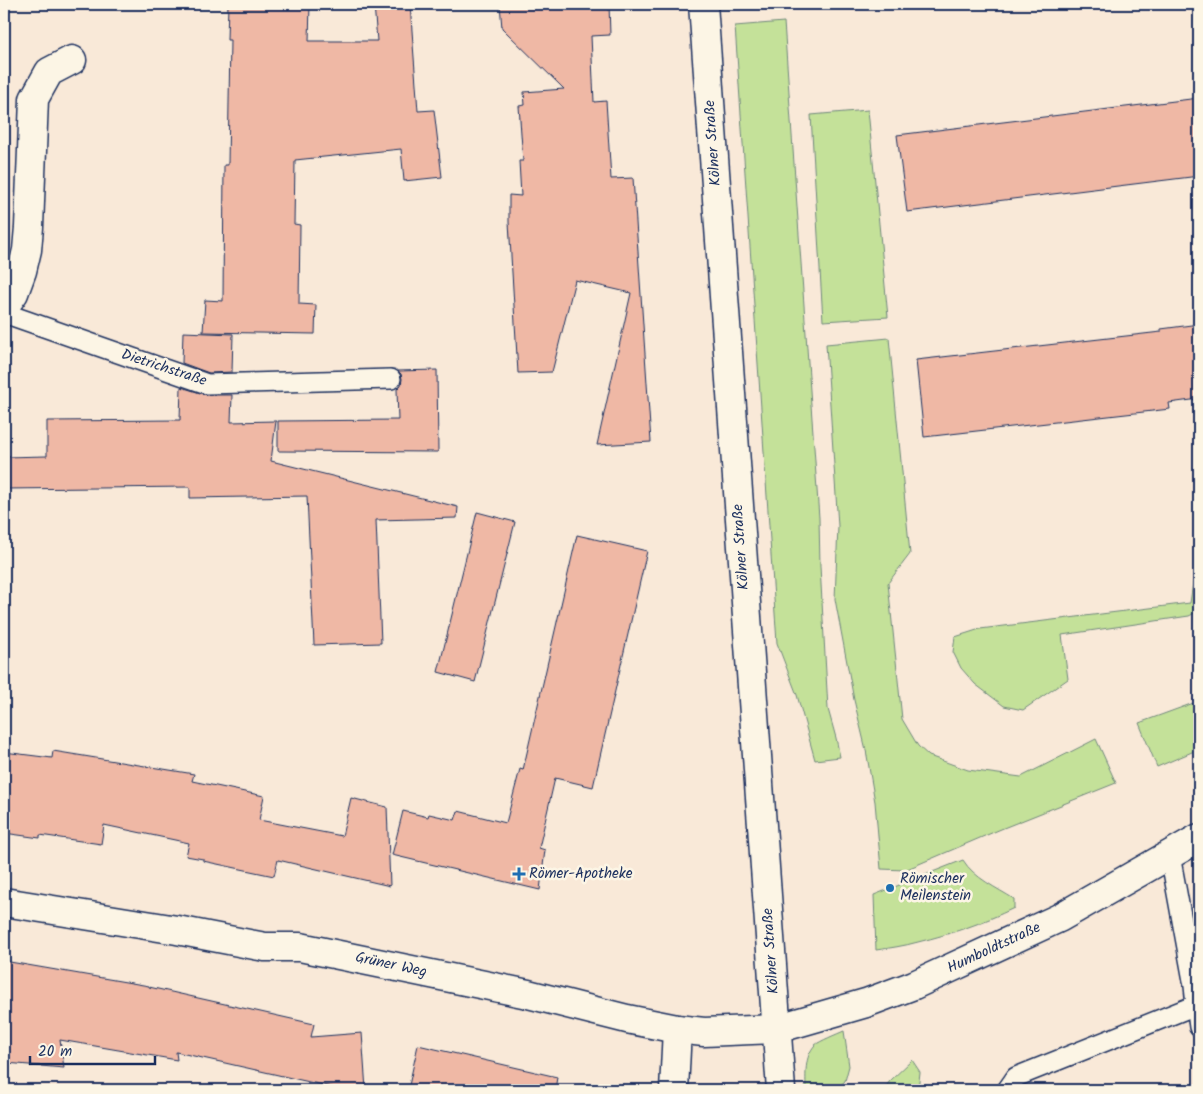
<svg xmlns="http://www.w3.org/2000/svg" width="1203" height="1094" font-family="Kalam,sans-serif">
  <rect width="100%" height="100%" fill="#f9e9d8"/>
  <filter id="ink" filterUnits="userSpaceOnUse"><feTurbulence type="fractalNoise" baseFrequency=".02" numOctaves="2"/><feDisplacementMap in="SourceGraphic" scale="10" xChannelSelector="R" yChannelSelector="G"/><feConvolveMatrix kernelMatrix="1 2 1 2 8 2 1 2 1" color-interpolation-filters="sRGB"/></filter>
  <g filter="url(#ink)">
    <g fill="#c4e199" stroke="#70887c">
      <polygon points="784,22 819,518 820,566 828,709 836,738 840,757 815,760 797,695 777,643 735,26"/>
      <polygon points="868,110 888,317 823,321 811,115"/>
      <polygon points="889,338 910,554 888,583 902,719 918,746 929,756 968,770 1021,777 1096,739 1116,783 1001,829 905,870 881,869 875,802 866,750 854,700 835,599 838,526 826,344"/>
      <polygon points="1194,576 1199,576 1199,611 1189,616 1062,635 1068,679 1023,710 1004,706 975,684 961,668 953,652 955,637 980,629 1190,603"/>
      <polygon points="1199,701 1199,749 1157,767 1139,723"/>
      <path d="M963 860C974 878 997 888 1014 899V908C983 923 951 934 918 942 904 946 890 948 876 950L874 895Z"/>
      <path d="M844 1031 849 1066 845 1081 835 1090H806C806 1075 804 1057 815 1045 820 1041 837 1034 844 1031Z"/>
      <polygon points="912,1060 920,1072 918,1090 883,1090 890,1081"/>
    </g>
    <g fill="#efb8a5" stroke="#1b2f5e">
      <polygon points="228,4 310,4 309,41 377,41 374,4 410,4 418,111 434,110 442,177 404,181 401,149 295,160 294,224 300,225 299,304 316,305 315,334 203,332 205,300 223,301 224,165 228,165 230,40 227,40"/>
      <polygon points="500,4 609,4 610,35 591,36 594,102 606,101 611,179 633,178 651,442 597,445 631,293 575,280 552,372 518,373 509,222 509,195 521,196 519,161 523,161 519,106 525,105 524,92 564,89 502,28"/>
      <polygon points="1199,98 1199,176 907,212 897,135"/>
      <polygon points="1199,324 1199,399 1169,403 1170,409 924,437 916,360 1161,332 1161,329"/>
      <polygon points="183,332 233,334 232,372 209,373 182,363"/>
      <polygon points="437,370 438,452 278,451 278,421 398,420 397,389 401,385 402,379 401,374 398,371"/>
      <polygon points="181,387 207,395 232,395 231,422 276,421 271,461 458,507 457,518 376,520 381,643 314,645 307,496 190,498 190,487 4,489 4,457 47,456 47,421 180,420"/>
      <polygon points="477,512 515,522 475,682 438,672"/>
      <polygon points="577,535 647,551 593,787 555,778 539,848 545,850 540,890 392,855 403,811 428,817 429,814 455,820 458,811 506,823 520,769 523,770"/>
      <polygon points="53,751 194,774 192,781 264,796 259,820 342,836 351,798 387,807 390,886 278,860 274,876 203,861 203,859 186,856 189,843 104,825 101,844 40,835 40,838 4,833 4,752 52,758"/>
      <polygon points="4,961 149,986 149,987 314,1024 311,1037 362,1033 366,1090 345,1090 176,1052 177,1060 60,1040 64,1068 6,1063 7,1046 4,1046"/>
      <polygon points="418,1045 557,1077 555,1090 408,1090"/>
    </g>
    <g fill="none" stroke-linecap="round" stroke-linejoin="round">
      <g stroke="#1b2f5e" stroke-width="22">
        <g id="lane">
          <polyline points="4,313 207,384 391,379"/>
          <polyline points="1196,1005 1199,1027"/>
          <polyline points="1007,1090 1016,1077 1196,1005 1194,986 1170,855"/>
        </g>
      </g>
      <g stroke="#1b2f5e" stroke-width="31">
        <g id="street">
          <polyline points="4,307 14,293 22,271 27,250 29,227 34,99 49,72 72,60"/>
          <polyline points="4,902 177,930 265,947 300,947 528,994 627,1019 677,1029 704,1032 776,1029 866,1003 914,985 1059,918 1199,838"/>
          <polyline points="674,1090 677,1029"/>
        </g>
      </g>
      <g stroke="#1b2f5e" stroke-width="31">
        <polyline id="secondary" points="703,4 781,1090"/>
      </g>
      <use href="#lane" stroke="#fcf5e5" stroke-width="19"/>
      <use href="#street" stroke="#fcf5e5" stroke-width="28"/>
      <use href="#secondary" stroke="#fcf5e5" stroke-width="28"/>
    </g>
  </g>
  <g fill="#1f6fb2" stroke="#fcf5e5" stroke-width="2">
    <path d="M516.5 866.5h5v5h5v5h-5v5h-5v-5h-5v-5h5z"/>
    <circle cx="890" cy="888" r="5"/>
  </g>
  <g text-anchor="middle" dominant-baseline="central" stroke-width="5" stroke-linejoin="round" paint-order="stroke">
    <g font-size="15" fill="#1b2f5e" stroke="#fcf5e5">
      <text transform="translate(713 143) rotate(-94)">Kölner Straße</text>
      <text transform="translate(164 368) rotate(18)">Dietrichstraße</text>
      <text transform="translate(741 547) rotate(-94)">Kölner Straße</text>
      <text transform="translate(994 948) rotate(-25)">Humboldtstraße</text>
      <text transform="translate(771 951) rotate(-94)">Kölner Straße</text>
      <text transform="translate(391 965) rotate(12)">Grüner Weg</text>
    </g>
    <g font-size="15" fill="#1b2f5e" stroke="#fcf5e5" text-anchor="start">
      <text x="529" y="874">Römer-Apotheke</text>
      <text x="900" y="879">Römischer<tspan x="900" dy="17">Meilenstein</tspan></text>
    </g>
  </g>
  <rect width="1203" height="1094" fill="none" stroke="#fcf5e5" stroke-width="20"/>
  <rect x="10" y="10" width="1183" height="1074" fill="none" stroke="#1b2f5e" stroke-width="2" filter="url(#ink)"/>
  <path d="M30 1056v8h125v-8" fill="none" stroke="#1b2f5e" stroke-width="2.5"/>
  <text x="38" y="1056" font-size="15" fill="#1b2f5e" stroke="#fcf5e5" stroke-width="4" paint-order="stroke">20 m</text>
</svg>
